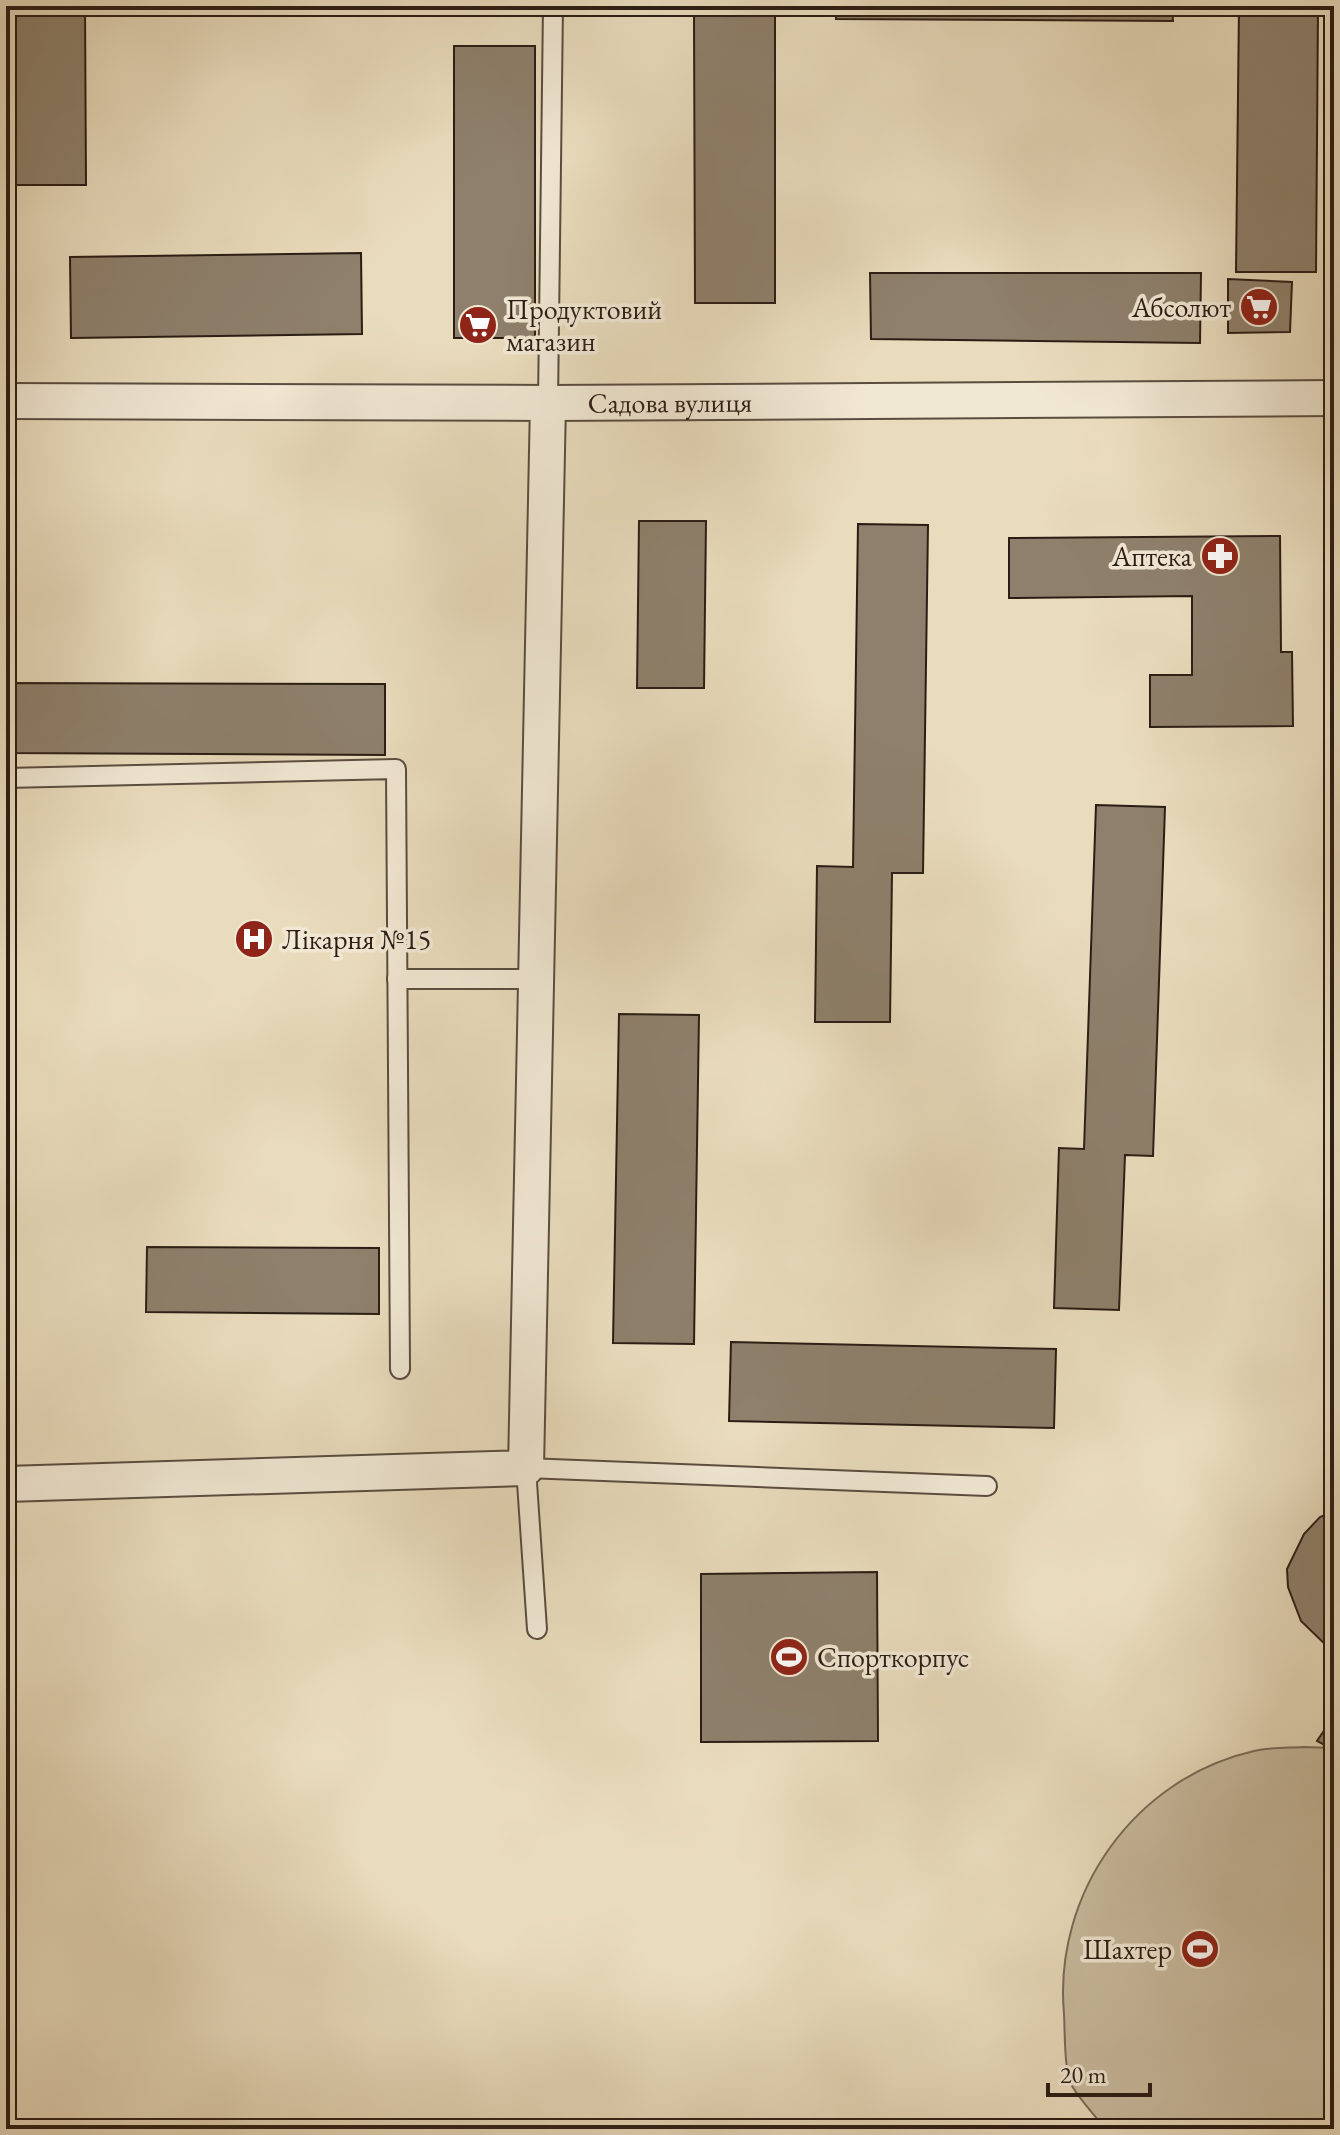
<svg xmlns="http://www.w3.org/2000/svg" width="1340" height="2135" font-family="'EB Garamond',serif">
  <rect width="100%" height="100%" fill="#e9dcbd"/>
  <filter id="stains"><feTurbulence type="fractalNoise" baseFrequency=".0025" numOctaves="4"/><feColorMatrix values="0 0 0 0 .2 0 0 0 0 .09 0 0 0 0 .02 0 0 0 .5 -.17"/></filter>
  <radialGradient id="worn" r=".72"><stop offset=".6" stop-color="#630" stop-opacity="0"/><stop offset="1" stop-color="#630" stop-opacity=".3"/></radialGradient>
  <path fill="#c9bca0" stroke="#7a6c5a" stroke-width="2" d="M1303 1747 1334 1748V2129H1106C1095 2116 1081 2101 1072 2086 1064 2073 1065 2031 1064 2014 1053 1893 1135 1778 1254 1751 1270 1747 1287 1748 1303 1747Z"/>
  <g fill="#8e806c" stroke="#2b1d15" stroke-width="2">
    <polygon points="6,6 85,6 86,185 6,185"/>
    <polygon points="836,6 1172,6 1173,21 836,19"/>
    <polygon points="1239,6 1318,6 1316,272 1236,272"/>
    <polygon points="694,12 775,12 775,303 695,303"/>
    <rect x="454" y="46" width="81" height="292"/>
    <polygon points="361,253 362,334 71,338 70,257"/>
    <polygon points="870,273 1201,273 1200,343 871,339"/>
    <polygon points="1228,279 1292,282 1290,332 1228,333"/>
    <polygon points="639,521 706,521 704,688 637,688"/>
    <polygon points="858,524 928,525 923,873 892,873 890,1022 815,1022 817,866 853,867"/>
    <polygon points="1280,536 1281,652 1292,652 1293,726 1150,727 1150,675 1192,675 1192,596 1009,598 1009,538"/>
    <polygon points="6,683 385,684 385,755 6,753"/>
    <polygon points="1096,805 1165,807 1153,1156 1125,1155 1119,1310 1054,1308 1059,1148 1084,1149"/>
    <polygon points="619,1014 699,1015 694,1344 613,1343"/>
    <polygon points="147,1247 379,1248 379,1314 146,1312"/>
    <polygon points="731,1342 1056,1349 1054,1428 729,1421"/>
    <polygon points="1334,1511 1334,1653 1301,1621 1288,1587 1287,1569 1304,1534 1320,1517"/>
    <polygon points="877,1572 878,1741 701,1742 701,1574"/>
    <polygon points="1334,1716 1334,1750 1317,1741"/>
  </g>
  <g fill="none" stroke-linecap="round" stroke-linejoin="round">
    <g stroke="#5a4d3f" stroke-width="22">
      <g id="service">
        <polyline points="548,403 553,6"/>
        <polyline points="6,778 396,769 400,1369"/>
        <polyline points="397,979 536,979"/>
        <polyline points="537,1629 526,1468 987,1486"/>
      </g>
    </g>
    <g stroke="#5a4d3f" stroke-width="38">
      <g id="minor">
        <path id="s1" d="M6 401 548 403 1334 398"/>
        <polyline points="6,1484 526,1468 548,403"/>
      </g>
    </g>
    <use href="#service" stroke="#f1e8d4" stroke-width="18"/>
    <use href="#minor" stroke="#f1e8d4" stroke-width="34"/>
  </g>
  <defs>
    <g id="supermarket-disc" transform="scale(2)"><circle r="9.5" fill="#8f2418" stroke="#f1e8d4"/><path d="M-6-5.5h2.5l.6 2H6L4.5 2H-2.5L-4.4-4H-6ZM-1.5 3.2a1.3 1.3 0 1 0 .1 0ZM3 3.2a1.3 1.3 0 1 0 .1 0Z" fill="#fff"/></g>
    <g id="pharmacy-disc" transform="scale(2)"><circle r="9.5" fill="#8f2418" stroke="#f1e8d4"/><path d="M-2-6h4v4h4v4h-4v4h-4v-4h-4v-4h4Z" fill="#fff"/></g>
    <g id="hospital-disc" transform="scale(2)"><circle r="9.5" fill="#8f2418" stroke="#f1e8d4"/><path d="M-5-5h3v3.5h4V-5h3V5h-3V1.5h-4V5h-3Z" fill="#fff"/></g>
    <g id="stadium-disc" transform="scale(2)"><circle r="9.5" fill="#8f2418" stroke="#f1e8d4"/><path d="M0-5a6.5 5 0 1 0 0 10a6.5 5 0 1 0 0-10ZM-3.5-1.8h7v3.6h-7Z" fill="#fff"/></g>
  </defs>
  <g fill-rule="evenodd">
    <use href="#supermarket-disc" x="1259" y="307"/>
    <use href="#supermarket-disc" x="478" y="325"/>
    <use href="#pharmacy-disc" x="1220" y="556"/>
    <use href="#hospital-disc" x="254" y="939"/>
    <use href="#stadium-disc" x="789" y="1657"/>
    <use href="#stadium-disc" x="1200" y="1949"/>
  </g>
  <g text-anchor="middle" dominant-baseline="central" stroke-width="7" stroke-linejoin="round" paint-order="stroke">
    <g font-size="28" fill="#2b1d15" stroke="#f1e8d4" text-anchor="end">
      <text x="1231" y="307">Абсолют</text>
      <text x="506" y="309" text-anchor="start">Продуктовий<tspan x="506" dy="32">магазин</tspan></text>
      <text x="1192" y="556">Аптека</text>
      <text x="282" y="939" text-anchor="start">Лікарня №15</text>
      <text x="817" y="1657" text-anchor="start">Спорткорпус</text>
      <text x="1172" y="1949">Шахтер</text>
    </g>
    <g font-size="28" fill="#2b1d15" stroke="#f1e8d4">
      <text stroke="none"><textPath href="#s1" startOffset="664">Садова вулиця</textPath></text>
    </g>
  </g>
  <rect width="1340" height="2135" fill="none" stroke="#e9dcbd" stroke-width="32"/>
  <rect x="8" y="8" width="1324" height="2119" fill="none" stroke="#2b1d15" stroke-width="4"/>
  <rect x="16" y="16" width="1308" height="2103" fill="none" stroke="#2b1d15" stroke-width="2"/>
  <path d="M1048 2083v12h102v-12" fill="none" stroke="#2b1d15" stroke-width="4"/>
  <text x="1060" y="2083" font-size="24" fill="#2b1d15" stroke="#f1e8d4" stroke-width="6" paint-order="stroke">20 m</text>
  <rect width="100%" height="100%" filter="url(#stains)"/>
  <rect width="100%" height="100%" fill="url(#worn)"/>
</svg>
